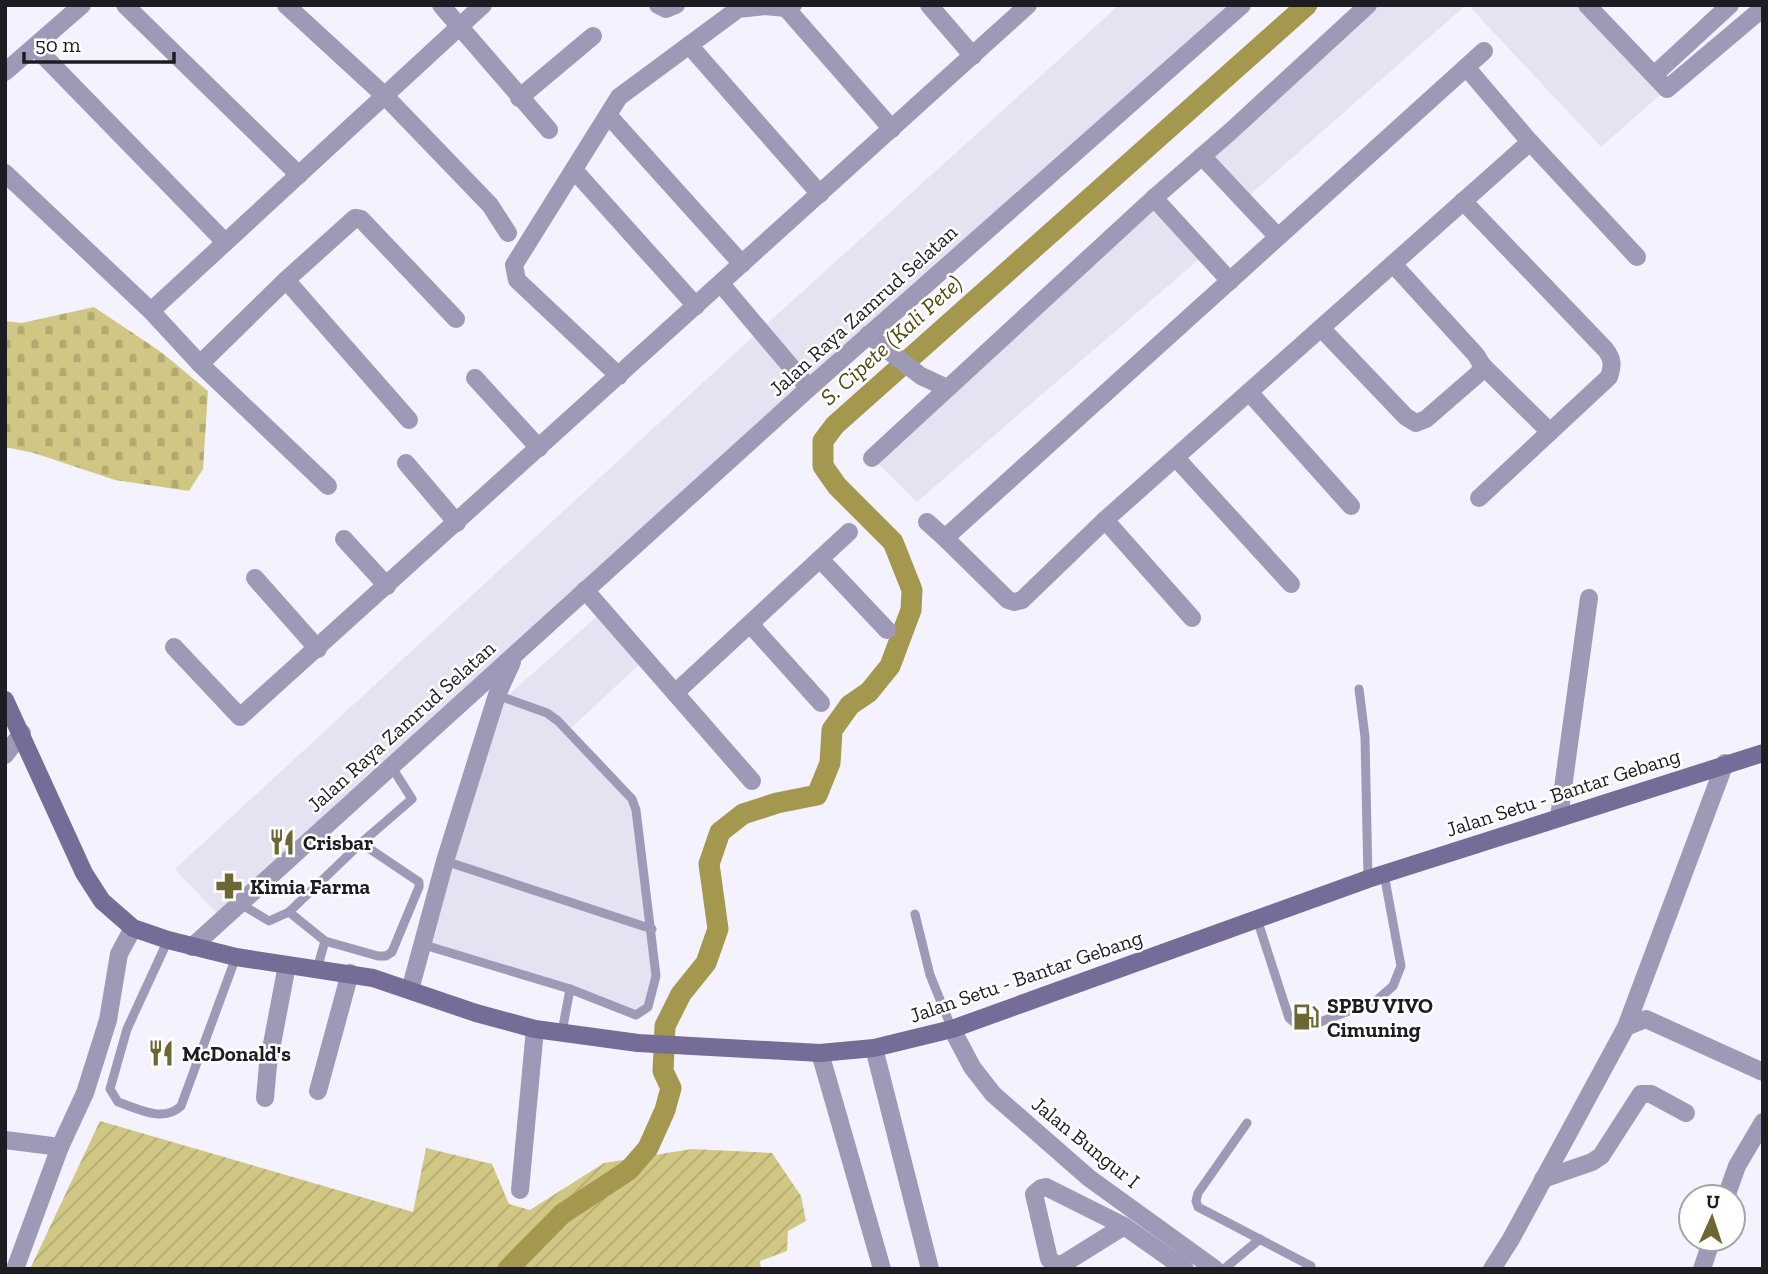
<svg xmlns="http://www.w3.org/2000/svg" width="1768" height="1274" font-family="'Zilla Slab',serif">
  <defs>
    <pattern id="cemetery-stones" width="16" height="16" patternUnits="userSpaceOnUse" patternTransform="scale(1.75)"><rect width="16" height="16" fill="#d1c784"/><path d="M2 7V4a2 2 0 0 1 4 0v3zM10 15v-3a2 2 0 0 1 4 0v3z" fill="#b3aa72"/></pattern>
    <pattern id="garden-furrows" width="10" height="10" patternUnits="userSpaceOnUse" patternTransform="scale(1.75)"><rect width="10" height="10" fill="#d1c784"/><path d="M-1 1l2-2M0 10L10 0M9 11l2-2" fill="none" stroke="#b3aa72"/></pattern>
  </defs>
  <rect width="100%" height="100%" fill="#f4f2fe"/>
  <g fill="#e5e3f2">
    <polygon points="1119,5 1242,5 222,919 175,869 760,330"/>
    <polygon points="1368,5 1466,5 1244,200 1202,156"/>
    <polygon points="1468,5 1587,5 1667,89 1601,147"/>
    <polygon points="1154,198 1205,254 917,502 872,458"/>
    <polygon points="603,611 645,659 568,731 632,799 656,976 648,1007 640,1014 421,944 505,698"/>
  </g>
  <polygon fill="url(#cemetery-stones)" points="94,307 161,352 208,391 203,469 189,491 115,480 34,453 5,447 5,321 22,323"/>
  <polygon fill="url(#garden-furrows)" points="100,1121 413,1212 426,1148 492,1164 509,1204 530,1210 604,1163 692,1149 772,1153 801,1196 806,1221 788,1231 787,1251 760,1261 761,1269 30,1269"/>
  <g fill="none" stroke-linecap="round" stroke-linejoin="round">
    <polyline stroke="#a3984e" stroke-width="21" points="508,1269 562,1214 629,1170 648,1148 665,1110 671,1088 663,1071 665,1026 681,994 706,963 718,929 709,864 720,832 743,814 777,803 817,795 830,763 832,730 850,705 869,692 890,666 911,610 912,590 893,542 837,486 823,466 823,441 835,425 1307,5"/>
    <g stroke="#9e99b6" stroke-width="9">
      <polyline points="1359,689 1365,737 1368,879"/>
      <polyline points="445,861 652,929"/>
      <polyline points="239,903 269,921 289,912 361,843 412,799 391,766"/>
      <polyline points="289,912 325,941 378,956 386,956 392,952 419,887 419,882 361,843"/>
      <polyline points="915,914 930,975 952,1029"/>
      <polyline points="1257,919 1289,1018 1298,1026 1315,1024 1377,1000 1393,986 1401,966 1384,874"/>
      <path d="M168 940 127 1029 110 1089 118 1102C139 1109 163 1123 181 1106L236 957"/>
      <polyline points="421,944 570,989 636,1015 648,1007 656,976 636,810 632,799 558,721 547,713 497,695"/>
      <polyline points="317,969 325,941"/>
      <polyline points="562,1032 570,989"/>
      <polyline points="1247,1123 1198,1193 1196,1201 1198,1207 1311,1266"/>
      <polyline points="1224,1269 1260,1239"/>
    </g>
    <g stroke="#9e99b6" stroke-width="18">
      <polyline points="125,5 299,175"/>
      <polyline points="286,5 385,96 490,205 508,233"/>
      <polyline points="441,5 549,130"/>
      <polyline points="658,5 666,9 676,5"/>
      <polyline points="929,5 973,56"/>
      <polyline points="1587,5 1667,89 1763,8"/>
      <polyline points="786,8 892,129"/>
      <polyline points="689,45 820,194"/>
      <polyline points="35,47 225,242"/>
      <polyline points="1484,51 945,538 1008,600 1014,602 1022,600 1105,520 1530,142"/>
      <polyline points="1466,67 1530,142 1637,257"/>
      <polyline points="5,72 82,5"/>
      <polyline points="1654,75 1730,5"/>
      <polyline points="519,98 593,36"/>
      <polyline points="608,115 742,264"/>
      <polyline points="1202,156 1278,237"/>
      <polyline points="574,170 696,306"/>
      <polyline points="5,173 151,311 200,364 286,280 355,218 361,219 456,319"/>
      <polyline points="1154,198 1230,281"/>
      <path d="M1463 201 1605 349C1613 359 1613 365 1609 377L1479 498"/>
      <polyline points="286,280 409,420"/>
      <polyline points="721,284 809,388"/>
      <polyline points="151,311 483,5"/>
      <polyline points="1321,328 1406,417 1416,423 1426,419 1479,373 1482,365 1476,355 1393,264"/>
      <polyline points="868,335 921,376 947,388"/>
      <polyline points="200,364 328,486"/>
      <polyline points="1482,365 1550,432"/>
      <polyline points="619,376 517,280 514,265 619,97 738,9 765,6 786,8 793,5"/>
      <polyline points="475,378 539,448"/>
      <polyline points="1249,392 1351,506"/>
      <polyline points="872,458 1154,198 1231,131 1368,5"/>
      <polyline points="1176,458 1291,584"/>
      <polyline points="406,463 457,523"/>
      <polyline points="1105,520 1192,618"/>
      <polyline points="927,522 945,538"/>
      <polyline points="344,539 387,586"/>
      <polyline points="820,559 887,630"/>
      <polyline points="255,578 318,649"/>
      <polyline points="585,590 752,781"/>
      <polyline points="750,624 821,703"/>
      <polyline points="174,647 240,717 1028,5"/>
      <polyline points="675,693 849,532"/>
      <polyline points="5,755 22,733"/>
      <polyline points="1559,817 1589,598"/>
      <polyline points="1626,1027 1646,1019 1763,1072"/>
      <polyline points="952,1029 972,1067 993,1094 1089,1178 1215,1269"/>
      <polyline points="874,1048 930,1269"/>
      <polyline points="820,1053 882,1269"/>
      <polyline points="318,1091 350,973"/>
      <polyline points="265,1098 268,1065 287,965"/>
      <polyline points="5,1140 60,1147"/>
      <polyline points="1543,1179 1592,1162 1601,1156 1641,1094 1651,1094 1686,1113"/>
      <polyline points="520,1190 535,1029"/>
      <polyline points="1726,1197 1737,1166 1763,1122"/>
      <polyline points="1124,1226 1063,1264 1055,1264 1049,1259 1034,1194 1041,1188 1046,1187 1124,1226 1185,1269"/>
      <polyline points="15,1269 60,1147 85,1093 108,1020 119,954 133,928"/>
      <polyline points="1492,1269 1511,1239 1626,1027 1725,763"/>
      <polyline points="1702,1269 1712,1239"/>
    </g>
    <g stroke="#9e99b6" stroke-width="18">
      <polyline points="192,947 809,388 1242,5"/>
      <polyline points="410,990 445,861 497,695 512,662"/>
    </g>
    <polyline stroke="#756d97" stroke-width="18" points="5,700 84,873 102,901 133,928 168,940 236,957 373,978 476,1013 535,1029 638,1043 820,1053 874,1048 952,1029 1368,879 1763,753"/>
  </g>
  <defs>
    <g id="restaurant-bare" transform="scale(2.1)"><path d="M-5-6h1v4h1v-4h1v4h1v-4h1v5L-1.5 .5V6h-2V.5L-5-1ZM5-6V6H3V1.5H1.5Q1.5-4 5-6Z" fill="#6e6633" stroke="#fff" stroke-width="2.5" paint-order="stroke"/></g>
    <g id="pharmacy-bare" transform="scale(2.1)"><path d="M-2-6h4v4h4v4h-4v4h-4v-4h-4v-4h4Z" fill="#6e6633" stroke="#fff" stroke-width="2.5" paint-order="stroke"/></g>
    <g id="fuel-bare" transform="scale(2.1)"><path d="M-5.5-6h7V0h2V4h1.3V-2.5L3-4.5l.8-.8L6-3V5H2.5V1h-1V6h-7ZM-4.2-4.7v3.2H.2V-4.7Z" fill="#6e6633" stroke="#fff" stroke-width="2.5" paint-order="stroke"/></g>
  </defs>
  <g fill-rule="evenodd">
    <use href="#restaurant-bare" x="282" y="842"/>
    <use href="#pharmacy-bare" x="229" y="886"/>
    <use href="#fuel-bare" x="1306" y="1017"/>
    <use href="#restaurant-bare" x="161" y="1053"/>
  </g>
  <g text-anchor="middle" dominant-baseline="central" stroke-width="5" stroke-linejoin="round" paint-order="stroke">
    <g font-size="21" fill="#1d1c22" stroke="#fff">
      <text transform="translate(863 310) rotate(-42)">Jalan Raya Zamrud Selatan</text>
      <text transform="translate(401 726) rotate(-42)">Jalan Raya Zamrud Selatan</text>
      <text transform="translate(1563 792) rotate(-18)">Jalan Setu - Bantar Gebang</text>
      <text transform="translate(1026 976) rotate(-19)">Jalan Setu - Bantar Gebang</text>
      <text transform="translate(1086 1142) rotate(39)">Jalan Bungur I</text>
    </g>
    <g font-size="21" font-weight="bold" fill="#1d1c22" stroke="#fff" text-anchor="start">
      <text x="303" y="842">Crisbar</text>
      <text x="250" y="886">Kimia Farma</text>
      <text x="1327" y="1005">SPBU VIVO<tspan x="1327" dy="24">Cimuning</tspan></text>
      <text x="182" y="1053">McDonald's</text>
    </g>
    <g font-size="23" font-style="italic" fill="#50480d" stroke="#fff">
      <text transform="translate(891 340) rotate(-42)">S. Cipete (Kali Pete)</text>
    </g>
  </g>
  <rect width="1768" height="1274" fill="none" stroke="#1d1c22" stroke-width="14"/>
  <g transform="translate(1712 1218) rotate(3)"><circle r="33" fill="#ffffff" stroke="#a5a4a7" stroke-width="2"/>
  <path d="M0-5L12 26L0 18L-12 26Z" fill="#6e6633"/>
  <text y="-10" font-size="19" font-weight="bold" text-anchor="middle" fill="#1d1c22">U</text>
  </g>
  <path d="M24 52v10h150v-10" fill="none" stroke="#1d1c22" stroke-width="3.5"/>
  <text x="35" y="52" font-size="21" fill="#1d1c22" stroke="#ffffff" stroke-width="5" paint-order="stroke">50 m</text>
</svg>
